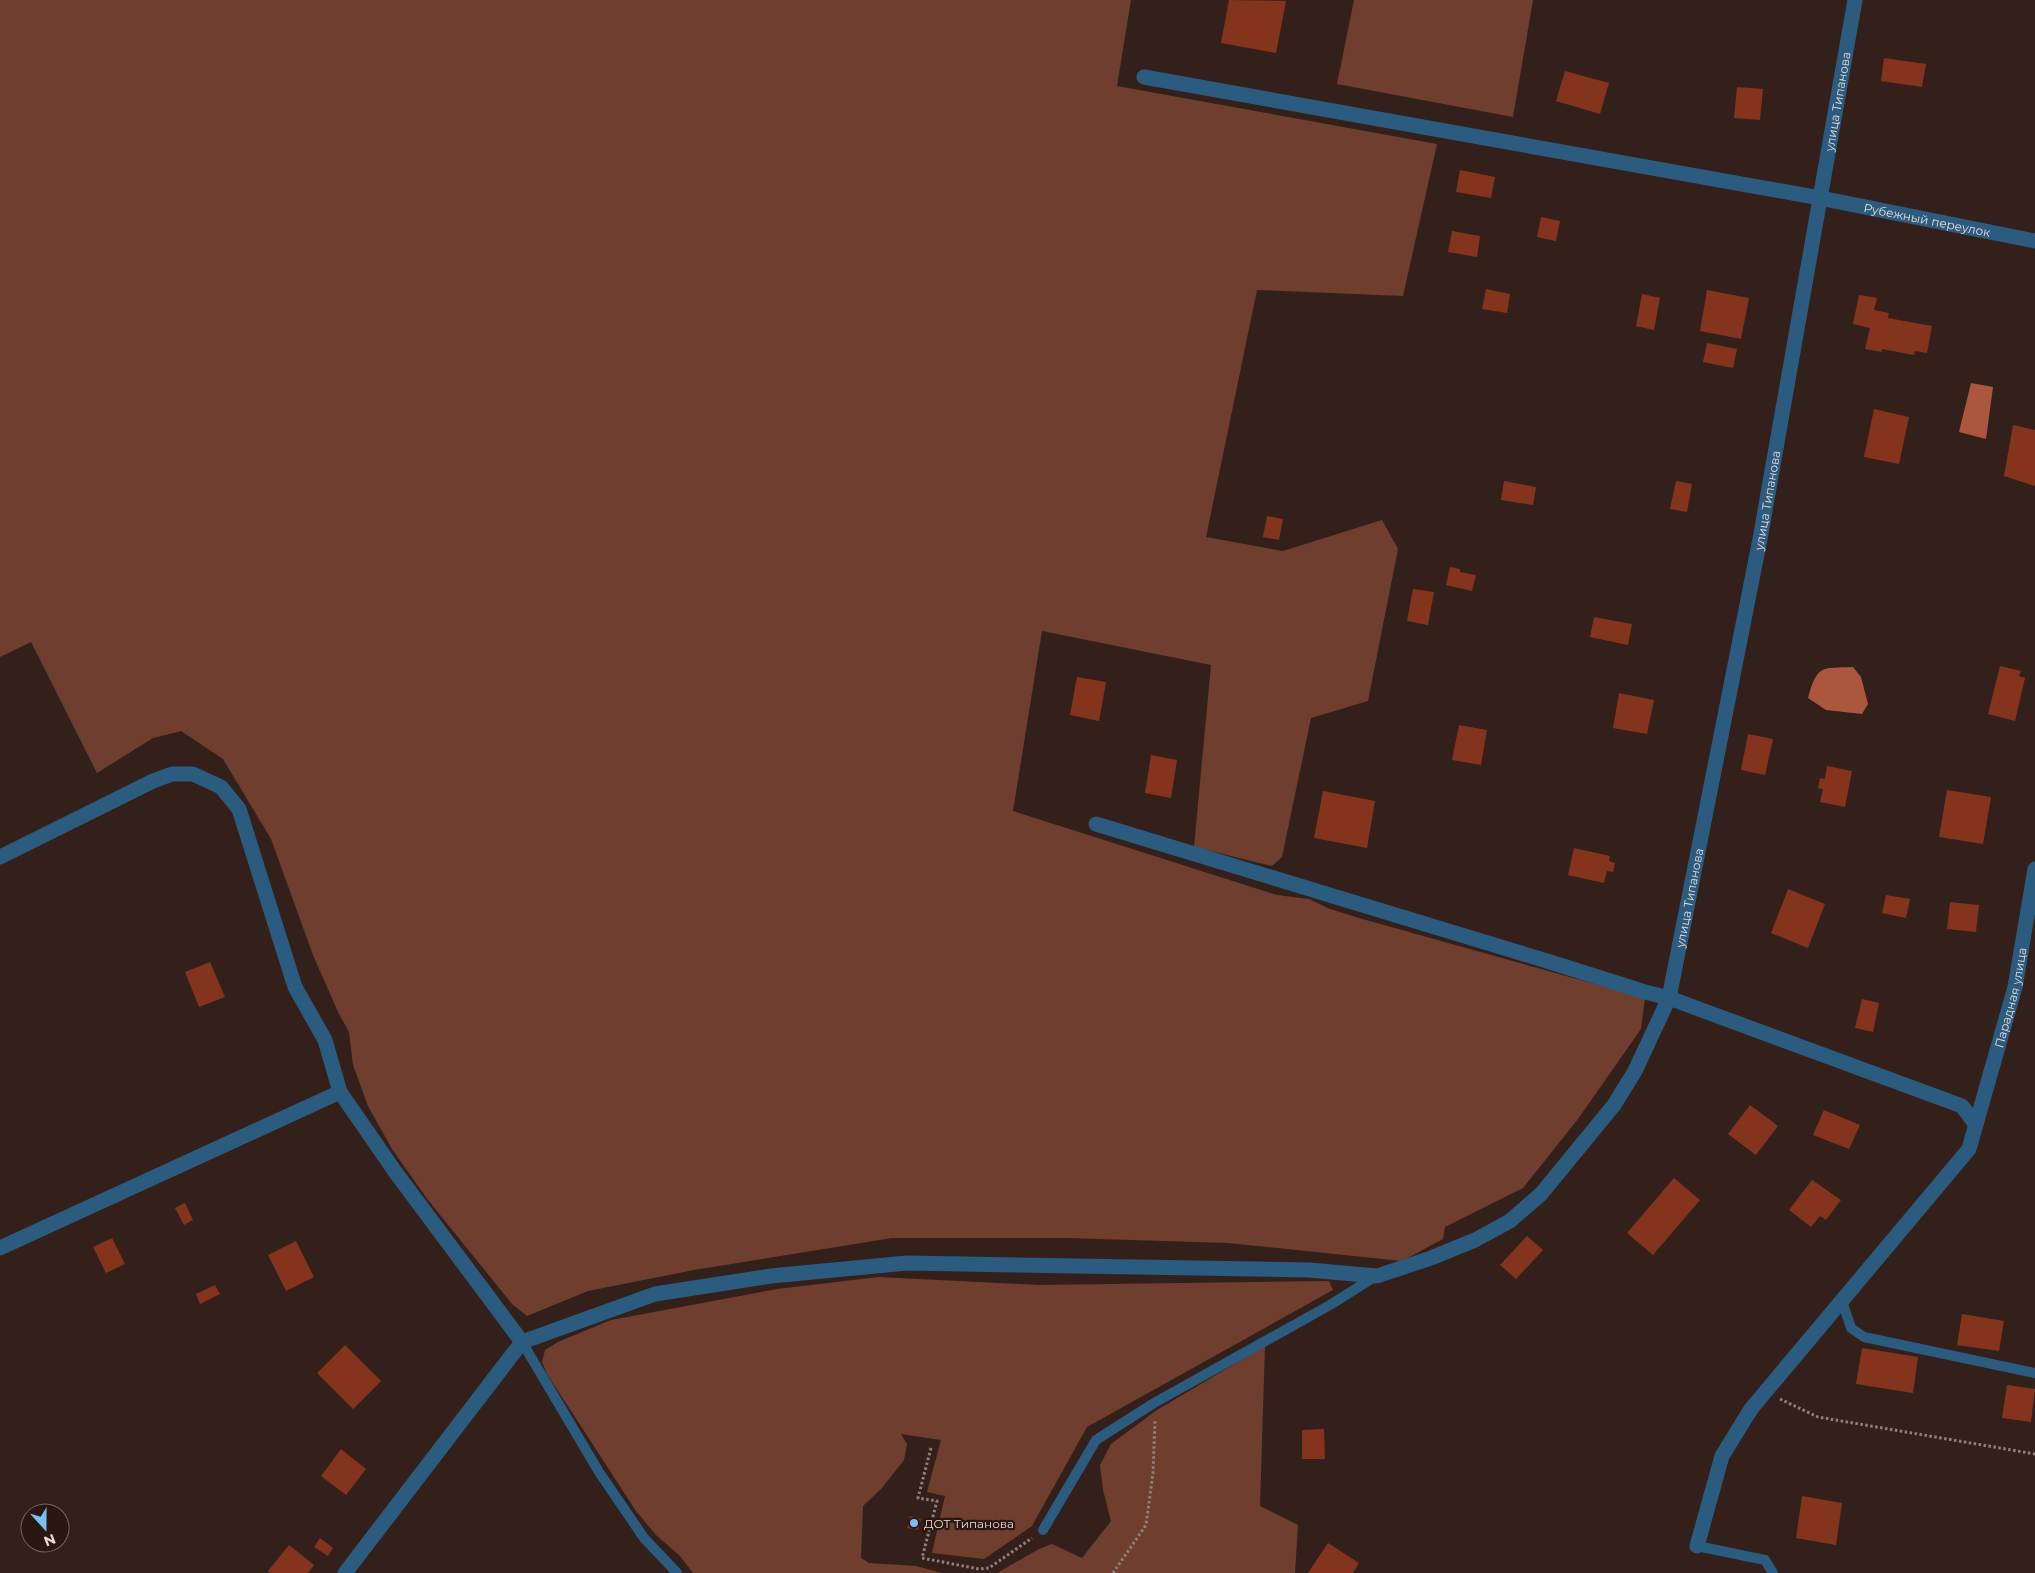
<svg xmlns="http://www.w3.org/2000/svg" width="2035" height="1573" font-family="Montserrat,sans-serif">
  <rect width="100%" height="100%" fill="#34201a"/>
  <g fill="#6f3e2f">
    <polygon points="0,0 1131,0 1117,86 1437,144 1403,296 1257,290 1206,537 1283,551 1382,520 1398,549 1368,701 1311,718 1282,857 1272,866 1194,847 1211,665 1042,631 1013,811 1277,895 1309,899 1330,909 1359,918 1645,998 1641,1029 1578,1119 1523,1188 1445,1227 1443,1239 1402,1261 1228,1243 1067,1238 892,1238 694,1270 588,1291 527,1316 512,1304 428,1200 392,1149 368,1106 353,1065 349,1032 338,1012 313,955 271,839 223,759 181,731 153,738 97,773 31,642 0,657"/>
    <polygon points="1354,0 1533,0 1513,117 1337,84"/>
    <polygon points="878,1277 1039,1285 1329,1281 1333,1290 1087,1427 1032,1526 984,1559 932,1553 945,1496 927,1492 941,1440 901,1434 907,1444 904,1460 882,1488 863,1506 861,1558 869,1563 916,1566 942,1573 693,1573 680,1556 656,1535 636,1511 547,1374 542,1362 545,1350 558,1342 611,1320 777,1289"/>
    <polygon points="1265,1346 1260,1506 1298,1525 1295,1573 997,1573 1039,1549 1052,1544 1082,1558 1111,1521 1103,1490 1100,1465 1111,1444 1157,1410"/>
  </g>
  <g fill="#aa573e">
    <polygon points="1971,383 1993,387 1986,439 1959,432"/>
    <path d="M1853 667 1861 677 1868 704 1862 714 1826 710 1808 698C1817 665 1821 668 1853 667Z"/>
  </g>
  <g fill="#84341c">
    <polygon points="1229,0 1286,1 1276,53 1221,43"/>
    <polygon points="1884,58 1926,64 1922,87 1881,81"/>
    <polygon points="1565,71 1609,83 1600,114 1556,101"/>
    <polygon points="1737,87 1763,89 1760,120 1734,118"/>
    <polygon points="1460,170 1495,177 1491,198 1456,192"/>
    <polygon points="1541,217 1560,221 1556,241 1537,237"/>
    <polygon points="1452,231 1480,236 1477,257 1448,252"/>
    <polygon points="1486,289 1510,294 1507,313 1482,309"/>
    <polygon points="1707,290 1749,298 1741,339 1700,331"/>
    <polygon points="1642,294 1660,298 1654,330 1636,326"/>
    <polygon points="1859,295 1877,298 1874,310 1889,313 1888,318 1932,326 1927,353 1915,351 1914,355 1882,349 1882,352 1865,349 1870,328 1853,324"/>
    <polygon points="1707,343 1737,349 1733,368 1703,362"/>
    <polygon points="1874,409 1909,417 1899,464 1864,457"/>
    <polygon points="2013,425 2035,430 2035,486 2004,476"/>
    <polygon points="1504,481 1536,487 1533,505 1501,500"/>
    <polygon points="1676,481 1692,484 1687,512 1670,509"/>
    <polygon points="1267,516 1283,519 1279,540 1263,537"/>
    <polygon points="1450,567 1460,569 1460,572 1476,575 1472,591 1446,585"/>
    <polygon points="1413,589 1434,592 1428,625 1407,621"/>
    <polygon points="1594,617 1632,624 1628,645 1590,637"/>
    <polygon points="2000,666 2021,671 2019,676 2025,678 2015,721 1988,714"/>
    <polygon points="1077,677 1106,682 1099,721 1070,715"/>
    <polygon points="1619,693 1654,700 1647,734 1613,728"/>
    <polygon points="1459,725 1487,730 1481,765 1452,760"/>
    <polygon points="1748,734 1773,739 1765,775 1741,770"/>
    <polygon points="1151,755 1177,760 1171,798 1145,793"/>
    <polygon points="1827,766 1852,771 1845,807 1820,802 1823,789 1818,788 1820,778 1825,779"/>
    <polygon points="1947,790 1991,797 1983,844 1939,837"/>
    <polygon points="1323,791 1375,801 1367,848 1314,838"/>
    <polygon points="1574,848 1610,856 1609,861 1615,863 1613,872 1607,871 1604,883 1568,875"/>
    <polygon points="1788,889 1825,904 1808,948 1771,933"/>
    <polygon points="1886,895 1910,899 1906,918 1882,913"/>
    <polygon points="1950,902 1979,905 1976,932 1947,929"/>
    <polygon points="210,962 225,997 199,1007 185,972"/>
    <polygon points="1862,999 1879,1003 1873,1032 1855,1028"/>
    <polygon points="1750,1105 1778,1126 1756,1155 1728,1134"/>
    <polygon points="1824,1110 1860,1125 1849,1149 1813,1135"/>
    <polygon points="1674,1178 1700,1200 1653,1255 1627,1233"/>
    <polygon points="1812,1180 1841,1200 1826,1220 1820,1216 1811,1227 1789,1210"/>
    <polygon points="185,1203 193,1220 184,1225 175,1208"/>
    <polygon points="1527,1236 1543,1250 1516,1279 1500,1265"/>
    <polygon points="112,1238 125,1264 106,1273 93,1247"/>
    <polygon points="296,1241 314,1277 286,1291 268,1255"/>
    <polygon points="215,1285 220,1294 200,1304 196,1294"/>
    <polygon points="1962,1314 2004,1321 1999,1351 1957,1345"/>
    <polygon points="345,1345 381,1381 353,1409 317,1373"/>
    <polygon points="1862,1348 1918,1357 1913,1393 1856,1384"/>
    <polygon points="2007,1385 2035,1389 2031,1422 2002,1418"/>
    <polygon points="1324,1429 1325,1459 1302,1459 1302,1430"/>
    <polygon points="341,1449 366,1469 346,1495 321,1476"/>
    <polygon points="1802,1496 1842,1503 1836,1545 1796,1538"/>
    <polygon points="910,1516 921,1519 918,1530 907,1528"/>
    <polygon points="320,1538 333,1548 328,1556 314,1547"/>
    <polygon points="1328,1543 1359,1563 1353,1573 1308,1573"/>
    <polygon points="289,1545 314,1565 308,1573 271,1573 268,1571"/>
  </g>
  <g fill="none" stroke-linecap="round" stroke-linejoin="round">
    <g stroke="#91807b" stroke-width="3" stroke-dasharray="2.5 2.5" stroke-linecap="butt">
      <polyline points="1780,1399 1818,1417 2035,1454"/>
      <polyline points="931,1448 918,1498 937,1501 922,1558 979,1569 989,1568 1032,1538"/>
      <polyline points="1113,1573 1146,1525 1153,1473 1155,1419"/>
    </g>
    <g stroke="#2b5c80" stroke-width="10">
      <polyline points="1842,1301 1851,1328 1864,1337 2035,1373"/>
      <polyline points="522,1342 599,1472 644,1538 677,1573"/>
      <polyline points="1043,1530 1096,1440 1154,1403 1330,1305 1376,1276"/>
      <polyline points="1697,1546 1765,1560 1773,1573"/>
    </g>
    <g stroke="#2b5c80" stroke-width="15">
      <path id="s1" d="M1144 77 1820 198 2035 241"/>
      <polyline points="1096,824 1547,961 1645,992 1669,998 1962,1106 1976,1125"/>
      <polyline points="0,857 153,781 172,774 193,774 221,787 239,809 295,987 325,1040 340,1092 396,1173 522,1342"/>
      <polyline points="0,1248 340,1092"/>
      <path id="s2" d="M1697 1546 1722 1456 1751 1409 1969 1149 2015 987 2035 869"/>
      <path id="s3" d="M345 1573 522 1342 655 1294 771 1276 907 1263 1309 1270 1377 1276 1431 1258 1475 1240 1510 1221 1541 1194 1614 1105 1635 1071 1669 998 1760 539 1855 0"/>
    </g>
  </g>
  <circle fill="#77c0f7" stroke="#2a1711" stroke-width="2" cx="914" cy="1523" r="5"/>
  <g text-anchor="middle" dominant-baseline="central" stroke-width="4.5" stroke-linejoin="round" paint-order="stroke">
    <g font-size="12" fill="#e7d9d5" stroke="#2a1711">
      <text stroke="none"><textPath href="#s3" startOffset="2490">улица Типанова</textPath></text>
      <text stroke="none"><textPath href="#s1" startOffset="796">Рубежный переулок</textPath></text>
      <text stroke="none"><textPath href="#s3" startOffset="2085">улица Типанова</textPath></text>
      <text stroke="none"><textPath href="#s3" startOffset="1680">улица Типанова</textPath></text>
      <text stroke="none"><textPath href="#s2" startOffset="645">Парадная улица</textPath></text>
    </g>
    <g font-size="12" fill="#e7d9d5" stroke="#2a1711" text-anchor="start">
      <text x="924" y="1523">ДОТ Типанова</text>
    </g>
  </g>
  <g transform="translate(45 1528) rotate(159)"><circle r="24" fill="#2a1711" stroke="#76655f"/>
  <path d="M0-4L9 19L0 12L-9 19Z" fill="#77c0f7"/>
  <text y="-8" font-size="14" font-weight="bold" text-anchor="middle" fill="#e7d9d5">N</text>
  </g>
</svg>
